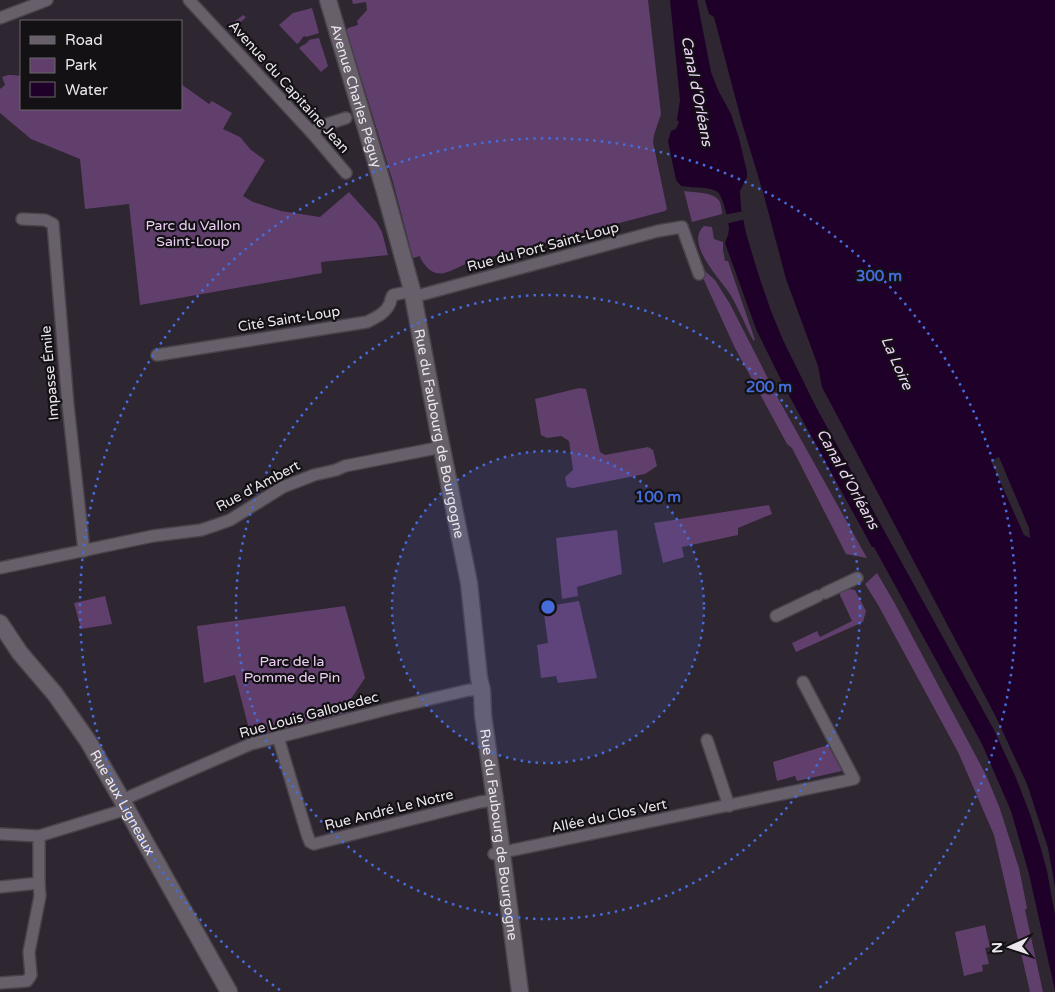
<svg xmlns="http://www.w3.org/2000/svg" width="1055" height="992" font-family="'Varela Round',sans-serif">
  <rect width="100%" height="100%" fill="#2e2630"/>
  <g fill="#613f6d">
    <path d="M352 0H648L661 114 654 135 653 142 667 209 665 211 468 263C454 268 439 282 426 266 423 262 421 261 420 256L413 258 393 182 351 45H349L345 32 348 28 358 25 357 21 367 10 366 2 353 4Z"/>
    <polygon points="312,8 319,33 306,37 304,36 300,41 300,42 297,44 279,25 293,13"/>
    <polygon points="243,15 246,17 238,25 258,48 255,52 233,27 236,24 234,22"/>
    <polygon points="319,38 328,66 321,72 299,48 303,45 304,45 309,41 308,40"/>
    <polygon points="8,75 13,75 21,76 21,109 181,109 181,84 209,104 212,101 232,113 223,129 240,137 251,150 265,160 243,196 253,202 281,211 320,217 349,192 377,223 382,232 388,255 321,262 322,273 140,305 129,204 85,209 80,159 31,139 0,113 0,89 5,85 2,77"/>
    <path d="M684 191C694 193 714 191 720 202 721 205 722 210 722 214L692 222Z"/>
    <path d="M704 226 712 227 714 239 723 242V250L725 261H728L755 340H753C745 325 739 309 730 294 721 280 684 243 704 226Z"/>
    <polygon points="704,271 706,272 715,280 730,304 779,400 867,558 846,554 792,448 787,444 735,348 703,278 702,274"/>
    <polygon points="579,388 586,389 600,452 605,455 648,447 653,450 657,466 645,474 573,488 567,487 565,477 573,470 569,441 561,436 547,438 541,435 535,399"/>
    <polygon points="769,505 772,514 738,528 738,535 682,547 684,557 663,563 654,523"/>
    <polygon points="617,530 622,574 577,587 578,596 562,599 556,538"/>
    <polygon points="877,573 894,602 986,775 999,806 1019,868 1027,908 1025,910 1043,992 1030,992 994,835 958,752 877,603 865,584"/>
    <polygon points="849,589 855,590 866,611 863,622 796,652 792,643 817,631 820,637 852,621 839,593"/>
    <polygon points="105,596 112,624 81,629 74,603"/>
    <polygon points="579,601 597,678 558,683 556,676 541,678 537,645 548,643 543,607"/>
    <polygon points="345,606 365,678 346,706 348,713 251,737 235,675 204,683 197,626"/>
    <polygon points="828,745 842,771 797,781 795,776 777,781 773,762"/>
    <polygon points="985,925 990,947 985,948 989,964 982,965 983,971 964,976 955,932"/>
  </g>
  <g fill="#1f0029" fill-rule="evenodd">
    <path d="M670 0H697L711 72 718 90 731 114 739 138 747 172V177L740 191 741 208 746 233 757 270 771 311 783 340 816 407 994 730 1016 778 1030 814 1041 849 1047 871 1055 915V991L1029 874 1011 811 982 744 874 547H872L786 390 756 329 725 243C727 238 729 233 729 228 728 219 723 194 716 191 706 186 692 188 681 186L676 180 668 141 671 131 676 129 679 122 677 120 680 100Z"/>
    <path d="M705 0H1055V887L1048 848 1027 784 996 717 822 387 818 366 786 279 763 192 742 123 714 17 709 14ZM999 457 1029 528 1030 538 1024 535 991 461Z"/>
  </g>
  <polygon fill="#2e2630" points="744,211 746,219 725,224 723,215"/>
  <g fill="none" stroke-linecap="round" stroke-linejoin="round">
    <g stroke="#49434b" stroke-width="14">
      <g id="street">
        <polyline points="189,0 312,133 346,173"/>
        <polyline points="0,18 47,0"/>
        <polyline points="312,133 321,126 346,118"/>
        <polyline points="22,219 45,220 53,224 68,405 84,551"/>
        <polyline points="413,297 658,231 682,227 699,274"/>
        <path d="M157 355 367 322C377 317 386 313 390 303 391 300 391 297 393 295L412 291"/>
        <polyline points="0,568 153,536 201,530 216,525 230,520 283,487 314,475 336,470 345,466 442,447"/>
        <polyline points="825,593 857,578"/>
        <polyline points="776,616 818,596"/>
        <polyline points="278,737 307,834 310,842 314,844 480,802 495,800"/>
        <polyline points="707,740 729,806"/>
        <polyline points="122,800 251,744 396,707 469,690 482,690"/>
        <polyline points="0,834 39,836 127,809"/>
        <polyline points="494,854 854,779 803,682"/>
        <polyline points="0,887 39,883"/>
        <polyline points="0,983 27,981 31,975 29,952 40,896 39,883 39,836"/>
      </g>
    </g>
    <g stroke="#49434b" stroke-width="19">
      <g id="secondary">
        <path id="s1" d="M328 0 385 192 412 290 438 429 469 583 479 678 482 690 483 715 495 800 520 992"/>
        <path id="s2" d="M0 623 20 653 55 694 88 741 122 800 130 815 229 992"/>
      </g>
    </g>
    <use href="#street" stroke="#675f6a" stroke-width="11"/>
    <use href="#secondary" stroke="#675f6a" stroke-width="16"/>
  </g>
  <circle cx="548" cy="607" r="156" fill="#466cdc" fill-opacity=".12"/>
  <g fill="none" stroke="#466cdc" stroke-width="2.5" stroke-dasharray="2.5 5">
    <circle cx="548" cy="607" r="156"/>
    <circle cx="548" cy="607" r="312"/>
    <path d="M280 990A468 468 0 1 1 816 990"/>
  </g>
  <g text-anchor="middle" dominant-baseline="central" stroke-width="4.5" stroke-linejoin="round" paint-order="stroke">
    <g font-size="14" fill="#eae6ec" stroke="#141115">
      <text transform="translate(289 87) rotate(48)">Avenue du Capitaine Jean</text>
      <text stroke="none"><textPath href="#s1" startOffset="100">Avenue Charles Péguy</textPath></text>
      <text transform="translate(543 247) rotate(-15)">Rue du Port Saint-Loup</text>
      <text transform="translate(289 319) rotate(-9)">Cité Saint-Loup</text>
      <text transform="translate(50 373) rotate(-95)">Impasse Émile</text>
      <text stroke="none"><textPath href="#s1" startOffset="448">Rue du Faubourg de Bourgogne</textPath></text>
      <text transform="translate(258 486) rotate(-28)">Rue d'Ambert</text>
      <text transform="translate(309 715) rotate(-15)">Rue Louis Gallouedec</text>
      <text stroke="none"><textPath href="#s2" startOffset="218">Rue aux Ligneaux</textPath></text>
      <text transform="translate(389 810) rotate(-14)">Rue André Le Notre</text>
      <text transform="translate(609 816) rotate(-12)">Allée du Clos Vert</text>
      <text stroke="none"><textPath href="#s1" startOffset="854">Rue du Faubourg de Bourgogne</textPath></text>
    </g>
    <g font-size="14" fill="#ecd0f6" stroke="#141115">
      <text x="193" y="225">Parc du Vallon<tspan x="193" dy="16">Saint-Loup</tspan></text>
      <text x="292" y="661">Parc de la<tspan x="292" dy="16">Pomme de Pin</tspan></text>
    </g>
    <g font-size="15" font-style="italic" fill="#f0d4fa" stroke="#141115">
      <text transform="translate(697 91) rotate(79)">Canal d'Orléans</text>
      <text transform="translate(897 363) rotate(66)">La Loire</text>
      <text transform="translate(848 479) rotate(61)">Canal d'Orléans</text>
    </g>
  </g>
  <circle cx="548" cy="607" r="8" fill="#466cdc" stroke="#141115" stroke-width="2.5"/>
  <g font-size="15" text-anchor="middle" font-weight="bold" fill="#466cdc" stroke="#141115" stroke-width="4.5" stroke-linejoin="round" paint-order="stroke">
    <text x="879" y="281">300 m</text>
    <text x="769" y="392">200 m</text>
    <text x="658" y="502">100 m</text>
  </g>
  <rect x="20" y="20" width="162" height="90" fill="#141115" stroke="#6a666b"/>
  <rect x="30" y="36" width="25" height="8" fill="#675f6a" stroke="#6a666b"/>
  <text x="65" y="45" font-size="15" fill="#eae6ec">Road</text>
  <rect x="30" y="58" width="25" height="15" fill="#613f6d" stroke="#6a666b"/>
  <text x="65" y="70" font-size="15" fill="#eae6ec">Park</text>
  <rect x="30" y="82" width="25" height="15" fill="#1f0029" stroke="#6a666b"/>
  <text x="65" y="95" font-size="15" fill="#eae6ec">Water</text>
  <g transform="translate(1010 947) rotate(267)" stroke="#141115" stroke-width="4" paint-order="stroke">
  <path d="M0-4L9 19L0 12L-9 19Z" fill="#eae6ec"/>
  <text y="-8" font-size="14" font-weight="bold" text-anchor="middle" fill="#eae6ec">N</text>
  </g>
</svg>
